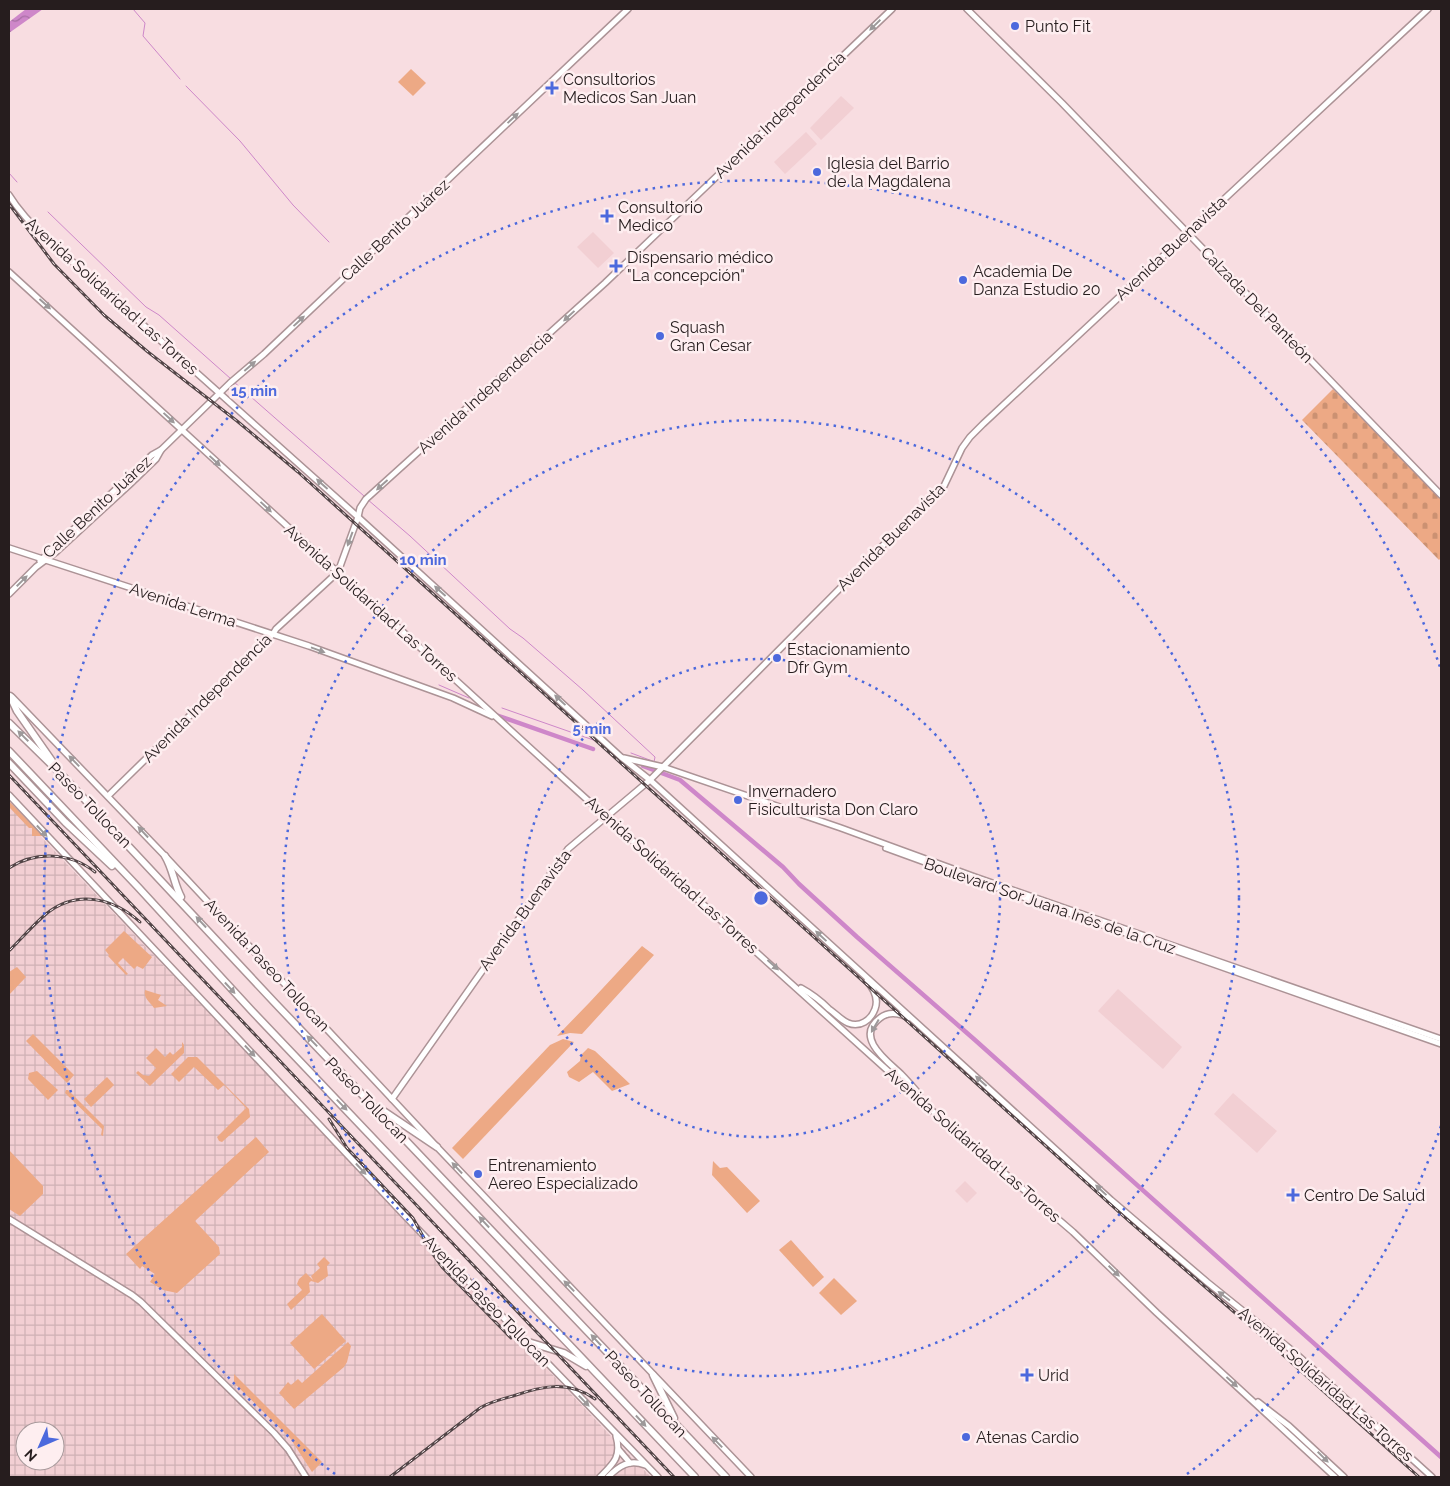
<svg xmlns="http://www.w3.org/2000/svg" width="1450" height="1486" font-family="Raleway,sans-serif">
  <defs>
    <pattern id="industrial-grid" width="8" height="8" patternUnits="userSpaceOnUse" patternTransform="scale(1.25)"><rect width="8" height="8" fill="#f2cfd3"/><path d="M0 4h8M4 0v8" fill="none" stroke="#cfb1b5"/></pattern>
    <pattern id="cemetery-stones" width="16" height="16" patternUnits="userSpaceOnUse" patternTransform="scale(1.25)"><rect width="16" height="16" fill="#eda985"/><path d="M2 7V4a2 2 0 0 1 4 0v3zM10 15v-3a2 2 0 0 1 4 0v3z" fill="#cb9172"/></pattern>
    <pattern id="water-waves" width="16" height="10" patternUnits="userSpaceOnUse" patternTransform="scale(1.25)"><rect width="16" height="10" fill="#ce87c9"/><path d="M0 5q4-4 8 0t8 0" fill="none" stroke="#a76ea3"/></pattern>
  </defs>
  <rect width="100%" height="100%" fill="#f8dde1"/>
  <g fill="#f2cfd3">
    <polygon points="841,96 854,108 821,140 810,128"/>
    <polygon points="806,132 817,144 785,174 774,162"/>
    <polygon points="593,232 614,253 598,268 577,247"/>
    <polygon points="1118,989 1182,1047 1163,1069 1098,1011"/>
    <polygon points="1233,1093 1277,1131 1257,1153 1214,1114"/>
    <polygon points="965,1181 977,1193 967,1203 955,1191"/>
  </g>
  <path fill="url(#industrial-grid)" fill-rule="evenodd" d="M9 803 609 1434 651 1477H9ZM25 1431H55V1461H25Z"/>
  <polygon fill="url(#cemetery-stones)" points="1333,389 1441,499 1441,558 1439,560 1302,420"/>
  <g fill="#eda985">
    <polygon points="411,69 426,83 413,96 398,82"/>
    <polygon points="9,801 43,836 32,836 32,828 29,828 9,807"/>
    <polygon points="124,931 152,957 143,969 137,966 134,969 123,958 118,963 128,974 126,975 108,956 109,955 105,950"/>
    <polygon points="642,946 654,955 582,1034 570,1033 557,1036 589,1003"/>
    <polygon points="17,967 26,977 9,995 9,972"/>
    <path d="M145 990 161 995 158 1000 167 1006 154 1008C150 1002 143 998 145 990Z"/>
    <polygon points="33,1034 74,1075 67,1083 26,1041"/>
    <polygon points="563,1039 574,1042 463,1159 452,1148 550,1045"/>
    <polygon points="182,1042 184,1045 184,1053 150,1086 136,1073 138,1071 143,1075 149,1076 156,1068 146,1058 156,1048 165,1057 170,1052 173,1055 182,1047"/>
    <polygon points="588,1048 595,1051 630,1084 612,1091 593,1072 579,1082 569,1077 567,1072 580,1061 581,1055"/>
    <polygon points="188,1057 197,1057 249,1109 250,1117 222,1142 219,1141 217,1137 246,1108 224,1085 218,1090 194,1067 179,1082 171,1074"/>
    <polygon points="37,1071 58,1090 48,1100 28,1079 29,1073"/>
    <polygon points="107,1077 114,1085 91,1107 84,1099"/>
    <polygon points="66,1090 68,1090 104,1126 103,1136 101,1135 102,1129 65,1093"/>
    <polygon points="256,1137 269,1152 195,1221 219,1247 220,1254 177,1293 163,1290 150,1282 155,1274 142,1266 140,1269 126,1254"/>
    <polygon points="9,1150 43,1186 43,1194 20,1216 9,1209"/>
    <polygon points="713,1161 720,1168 727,1167 760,1201 747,1213 712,1175"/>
    <polygon points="791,1240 824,1277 813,1287 779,1250"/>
    <polygon points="324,1257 330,1263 327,1266 328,1276 318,1283 311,1281 309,1283 310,1292 291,1310 287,1304 302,1290 297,1284 299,1279 306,1273 313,1280 311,1276 320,1268 317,1264"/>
    <polygon points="834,1278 857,1301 841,1315 819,1293"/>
    <polygon points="322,1314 346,1341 314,1369 290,1343"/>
    <polygon points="348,1342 351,1346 347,1362 344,1367 294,1409 279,1393 288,1382 291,1385 298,1379 302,1383"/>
    <polygon points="234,1374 322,1462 312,1472 290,1438 234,1383"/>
  </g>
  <polygon fill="url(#water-waves)" points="26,9 43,9 9,33 9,22"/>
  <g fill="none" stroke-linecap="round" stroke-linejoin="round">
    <g stroke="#ce87c9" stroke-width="1">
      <polyline points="133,9 145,23 143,36 180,79"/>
      <polyline points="186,86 240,141 293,205 329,242"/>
      <polyline points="9,173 17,182"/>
      <polyline points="48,212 146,307 159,315 231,379"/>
      <polyline points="234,382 364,496"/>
      <polyline points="367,499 410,536 510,629 523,638 583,690 655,757 654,762"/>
      <polyline points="439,685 469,698"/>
      <polyline points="502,708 602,743"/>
      <polyline points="631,753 655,762"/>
    </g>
    <g stroke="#ce87c9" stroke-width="4.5">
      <polyline points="496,715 593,749"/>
      <polyline points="643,766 680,780 783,867 799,884 857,937 975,1040 1441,1457"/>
    </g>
    <g stroke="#ac9396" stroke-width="8">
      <g id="secondary">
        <polyline points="967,9 1062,103 1441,495"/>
        <path d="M9 195C19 211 32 225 46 238L358 517 621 757 650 780 1111 1200 1207 1282 1294 1352 1432 1477"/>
        <polyline points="9,272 552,768 938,1116 1073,1232 1157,1313 1335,1477"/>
        <polyline points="9,548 309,646 453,698 492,716"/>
        <polyline points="40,561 152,455 161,450"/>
        <polyline points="9,594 36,567 56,552 129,485 156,459 161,450 230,383 264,354 628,9"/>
        <polyline points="12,697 165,856 437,1147 751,1477"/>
        <polyline points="624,758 663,767 841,828 975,877 1441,1039"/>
        <polyline points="9,795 406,1217 658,1477"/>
        <polyline points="108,796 273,634 276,629 338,572 358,517 360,508 366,499 605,283 892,9"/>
        <polyline points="886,848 974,880"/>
        <polyline points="989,885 1441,1044"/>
        <path d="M801 988C812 994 821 1001 829 1009 835 1013 841 1020 848 1023 860 1028 871 1020 875 1009 879 998 874 989 867 981"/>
        <path d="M909 1018C899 1013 889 1011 880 1018 854 1037 887 1061 901 1074 907 1080 913 1087 919 1094"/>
        <polyline points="392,1099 568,849 650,780 872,556 944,486 962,448 970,437 983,424 1428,9"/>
        <polyline points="9,1219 132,1295 141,1302 274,1433 288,1449 306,1477"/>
        <polyline points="1258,1402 1289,1426 1344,1477"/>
        <polyline points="619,1450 630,1463"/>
        <path d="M600 1477C613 1464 622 1457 616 1436"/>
        <path d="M608 1477C619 1466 629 1459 645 1465"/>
      </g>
    </g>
    <g stroke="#ac9396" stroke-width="9">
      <g id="highway">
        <polyline points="10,696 17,711 52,761"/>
        <polyline points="9,723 61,774 275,1003 726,1477"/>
        <polyline points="9,751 138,887 252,1011 695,1477"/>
        <polyline points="9,763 65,822 112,866"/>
        <path d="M165 856C173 869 174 884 181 897"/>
        <polyline points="382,1110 437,1147"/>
        <polyline points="525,1341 564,1353 586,1366"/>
        <polyline points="653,1375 674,1418"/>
      </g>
    </g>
    <use href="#secondary" stroke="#fff" stroke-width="5"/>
    <use href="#highway" stroke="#fff" stroke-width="6"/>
    <g stroke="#524547" stroke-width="3">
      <g id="rail">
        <polyline points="9,204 54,264 104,315 148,352 237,421 298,472 1130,1222 1263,1337 1419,1477"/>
        <polyline points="9,775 674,1477"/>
        <path d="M9 868C35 851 70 852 95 872"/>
        <path d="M10 950C22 938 33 925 46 914 77 889 113 898 140 922"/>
        <polyline points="329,1119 347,1148 413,1218 432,1253 442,1267 511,1338"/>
        <path d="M390 1477 480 1408C490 1402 502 1399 513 1396 542 1386 568 1380 595 1399"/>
      </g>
    </g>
    <use href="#rail" stroke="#feeef0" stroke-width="1" stroke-dasharray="4" stroke-linecap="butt"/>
  </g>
  <defs><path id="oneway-solid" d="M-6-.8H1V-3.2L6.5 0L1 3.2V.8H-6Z" transform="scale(1.25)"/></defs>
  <g fill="#9d999a">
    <use href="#oneway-solid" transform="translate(875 25) rotate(136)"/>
    <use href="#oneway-solid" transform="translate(513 118) rotate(-43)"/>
    <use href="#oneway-solid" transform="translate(45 304) rotate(42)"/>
    <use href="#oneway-solid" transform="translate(569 316) rotate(137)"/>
    <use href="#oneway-solid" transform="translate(299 321) rotate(-43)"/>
    <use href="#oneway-solid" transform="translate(250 366) rotate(-41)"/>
    <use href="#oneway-solid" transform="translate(169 418) rotate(43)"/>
    <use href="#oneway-solid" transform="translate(215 461) rotate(43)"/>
    <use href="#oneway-solid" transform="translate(322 484) rotate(-138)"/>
    <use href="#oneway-solid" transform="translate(382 485) rotate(138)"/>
    <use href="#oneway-solid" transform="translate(266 507) rotate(43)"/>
    <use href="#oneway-solid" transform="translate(350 539) rotate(110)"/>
    <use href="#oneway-solid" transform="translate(22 581) rotate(-45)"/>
    <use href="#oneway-solid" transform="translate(440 591) rotate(-138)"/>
    <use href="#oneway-solid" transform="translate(318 650) rotate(20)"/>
    <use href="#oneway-solid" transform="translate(560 700) rotate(-137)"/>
    <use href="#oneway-solid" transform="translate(23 736) rotate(-135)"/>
    <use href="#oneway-solid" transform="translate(74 761) rotate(-134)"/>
    <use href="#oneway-solid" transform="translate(42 831) rotate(47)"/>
    <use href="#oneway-solid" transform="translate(143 832) rotate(-133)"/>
    <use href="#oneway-solid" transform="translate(201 922) rotate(-133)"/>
    <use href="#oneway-solid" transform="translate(821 936) rotate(-137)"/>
    <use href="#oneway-solid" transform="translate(773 965) rotate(42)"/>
    <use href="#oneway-solid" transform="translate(230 988) rotate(47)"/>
    <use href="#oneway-solid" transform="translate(875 1026) rotate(120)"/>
    <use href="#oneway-solid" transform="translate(312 1041) rotate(-134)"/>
    <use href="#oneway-solid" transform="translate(250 1051) rotate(47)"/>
    <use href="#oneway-solid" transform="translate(981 1081) rotate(-138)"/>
    <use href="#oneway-solid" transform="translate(342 1105) rotate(46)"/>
    <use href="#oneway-solid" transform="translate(457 1168) rotate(-133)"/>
    <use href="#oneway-solid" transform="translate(361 1169) rotate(47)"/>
    <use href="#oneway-solid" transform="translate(1101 1190) rotate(-137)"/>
    <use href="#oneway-solid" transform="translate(484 1222) rotate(-133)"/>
    <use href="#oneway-solid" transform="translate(1114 1271) rotate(44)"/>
    <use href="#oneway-solid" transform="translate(569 1286) rotate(-134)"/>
    <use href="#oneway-solid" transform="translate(1224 1296) rotate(-143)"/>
    <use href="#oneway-solid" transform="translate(596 1340) rotate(-133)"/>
    <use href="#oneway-solid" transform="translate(1232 1382) rotate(42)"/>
    <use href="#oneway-solid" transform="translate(584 1401) rotate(46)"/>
    <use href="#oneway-solid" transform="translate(641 1421) rotate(47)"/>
    <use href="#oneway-solid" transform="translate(717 1442) rotate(-134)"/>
    <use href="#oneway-solid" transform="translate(1323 1457) rotate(45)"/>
  </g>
  <g fill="none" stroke="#4c69dd" stroke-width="2.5" stroke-dasharray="2.5 5">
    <circle cx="761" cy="898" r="239"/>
    <circle cx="761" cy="898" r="478"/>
    <path d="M1441 1126A717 717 0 0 1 1187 1474M335 1474A717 717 0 1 1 1441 670"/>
  </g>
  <g fill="#4c69dd" stroke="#feeef0" stroke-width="2">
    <circle cx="1015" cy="26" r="5"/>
    <path d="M549.5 80.5h5v5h5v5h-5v5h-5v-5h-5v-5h5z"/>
    <circle cx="817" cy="172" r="5"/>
    <path d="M604.5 208.5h5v5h5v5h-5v5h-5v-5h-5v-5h5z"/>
    <path d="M613.5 258.5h5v5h5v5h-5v5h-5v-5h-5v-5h5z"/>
    <circle cx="963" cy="280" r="5"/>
    <circle cx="660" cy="336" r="5"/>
    <circle cx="777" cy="658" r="5"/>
    <circle cx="738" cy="800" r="5"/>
    <circle cx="478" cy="1174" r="5"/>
    <path d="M1290.5 1187.5h5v5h5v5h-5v5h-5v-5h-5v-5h5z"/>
    <path d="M1024.5 1367.5h5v5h5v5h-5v5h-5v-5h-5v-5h5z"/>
    <circle cx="966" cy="1437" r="5"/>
  </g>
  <g text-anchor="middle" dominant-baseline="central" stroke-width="5" stroke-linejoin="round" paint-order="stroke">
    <g font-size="16" fill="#261d1e" stroke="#feeef0" text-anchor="start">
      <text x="1025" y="26">Punto Fit</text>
      <text x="563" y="79">Consultorios<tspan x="563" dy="18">Medicos San Juan</tspan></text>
      <text x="827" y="163">Iglesia del Barrio<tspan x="827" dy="18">de la Magdalena</tspan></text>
      <text x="618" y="207">Consultorio<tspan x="618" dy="18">Medico</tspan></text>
      <text x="627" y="257">Dispensario médico<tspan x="627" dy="18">"La concepción"</tspan></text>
      <text x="973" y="271">Academia De<tspan x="973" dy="18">Danza Estudio 20</tspan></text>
      <text x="670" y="327">Squash<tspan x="670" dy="18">Gran Cesar</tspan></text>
      <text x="787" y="649">Estacionamiento<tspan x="787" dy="18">Dfr Gym</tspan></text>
      <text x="748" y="791">Invernadero<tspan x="748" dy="18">Fisiculturista Don Claro</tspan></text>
      <text x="488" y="1165">Entrenamiento<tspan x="488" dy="18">Aereo Especializado</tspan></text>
      <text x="1304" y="1195">Centro De Salud</text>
      <text x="1038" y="1375">Urid</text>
      <text x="976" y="1437">Atenas Cardio</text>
    </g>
    <g font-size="16" fill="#261d1e" stroke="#feeef0">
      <text transform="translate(780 115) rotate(-44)">Avenida Independencia</text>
      <text transform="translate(395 230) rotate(-43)">Calle Benito Juárez</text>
      <text transform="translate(1171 248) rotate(-43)">Avenida Buenavista</text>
      <text transform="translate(112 296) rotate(42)">Avenida Solidaridad Las Torres</text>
      <text transform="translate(1257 305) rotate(46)">Calzada Del Panteón</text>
      <text transform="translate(485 392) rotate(-42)">Avenida Independencia</text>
      <text transform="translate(97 507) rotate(-43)">Calle Benito Juárez</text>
      <text transform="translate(891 537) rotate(-45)">Avenida Buenavista</text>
      <text transform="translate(371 603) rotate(42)">Avenida Solidaridad Las Torres</text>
      <text transform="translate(183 605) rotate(18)">Avenida Lerma</text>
      <text transform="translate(207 698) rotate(-45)">Avenida Independencia</text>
      <text transform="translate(90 805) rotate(46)">Paseo Tollocan</text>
      <text transform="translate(672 875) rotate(42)">Avenida Solidaridad Las Torres</text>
      <text transform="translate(1050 906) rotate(19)">Boulevard Sor Juana Inés de la Cruz</text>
      <text transform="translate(525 910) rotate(-54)">Avenida Buenavista</text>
      <text transform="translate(267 965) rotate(47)">Avenida Paseo Tollocan</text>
      <text transform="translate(367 1100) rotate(46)">Paseo Tollocan</text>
      <text transform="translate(973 1145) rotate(41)">Avenida Solidaridad Las Torres</text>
      <text transform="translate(487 1301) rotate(46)">Avenida Paseo Tollocan</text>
      <text transform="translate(1326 1384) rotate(41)">Avenida Solidaridad Las Torres</text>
      <text transform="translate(646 1394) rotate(47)">Paseo Tollocan</text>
    </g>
  </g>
  <circle cx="761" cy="898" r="8" fill="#4c69dd" stroke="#feeef0" stroke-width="2.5"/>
  <g font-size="15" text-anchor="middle" font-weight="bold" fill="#4c69dd" stroke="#feeef0" stroke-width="5" stroke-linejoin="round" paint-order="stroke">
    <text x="254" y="396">15 min</text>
    <text x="423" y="565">10 min</text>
    <text x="592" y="734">5 min</text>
  </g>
  <rect width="1450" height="1486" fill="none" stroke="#261d1e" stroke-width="20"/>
  <g transform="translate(40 1446) rotate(225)"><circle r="24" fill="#feeef0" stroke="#a89a9c"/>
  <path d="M0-4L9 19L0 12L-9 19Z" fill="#4c69dd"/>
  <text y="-8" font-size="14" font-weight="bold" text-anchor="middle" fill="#261d1e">N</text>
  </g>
</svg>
